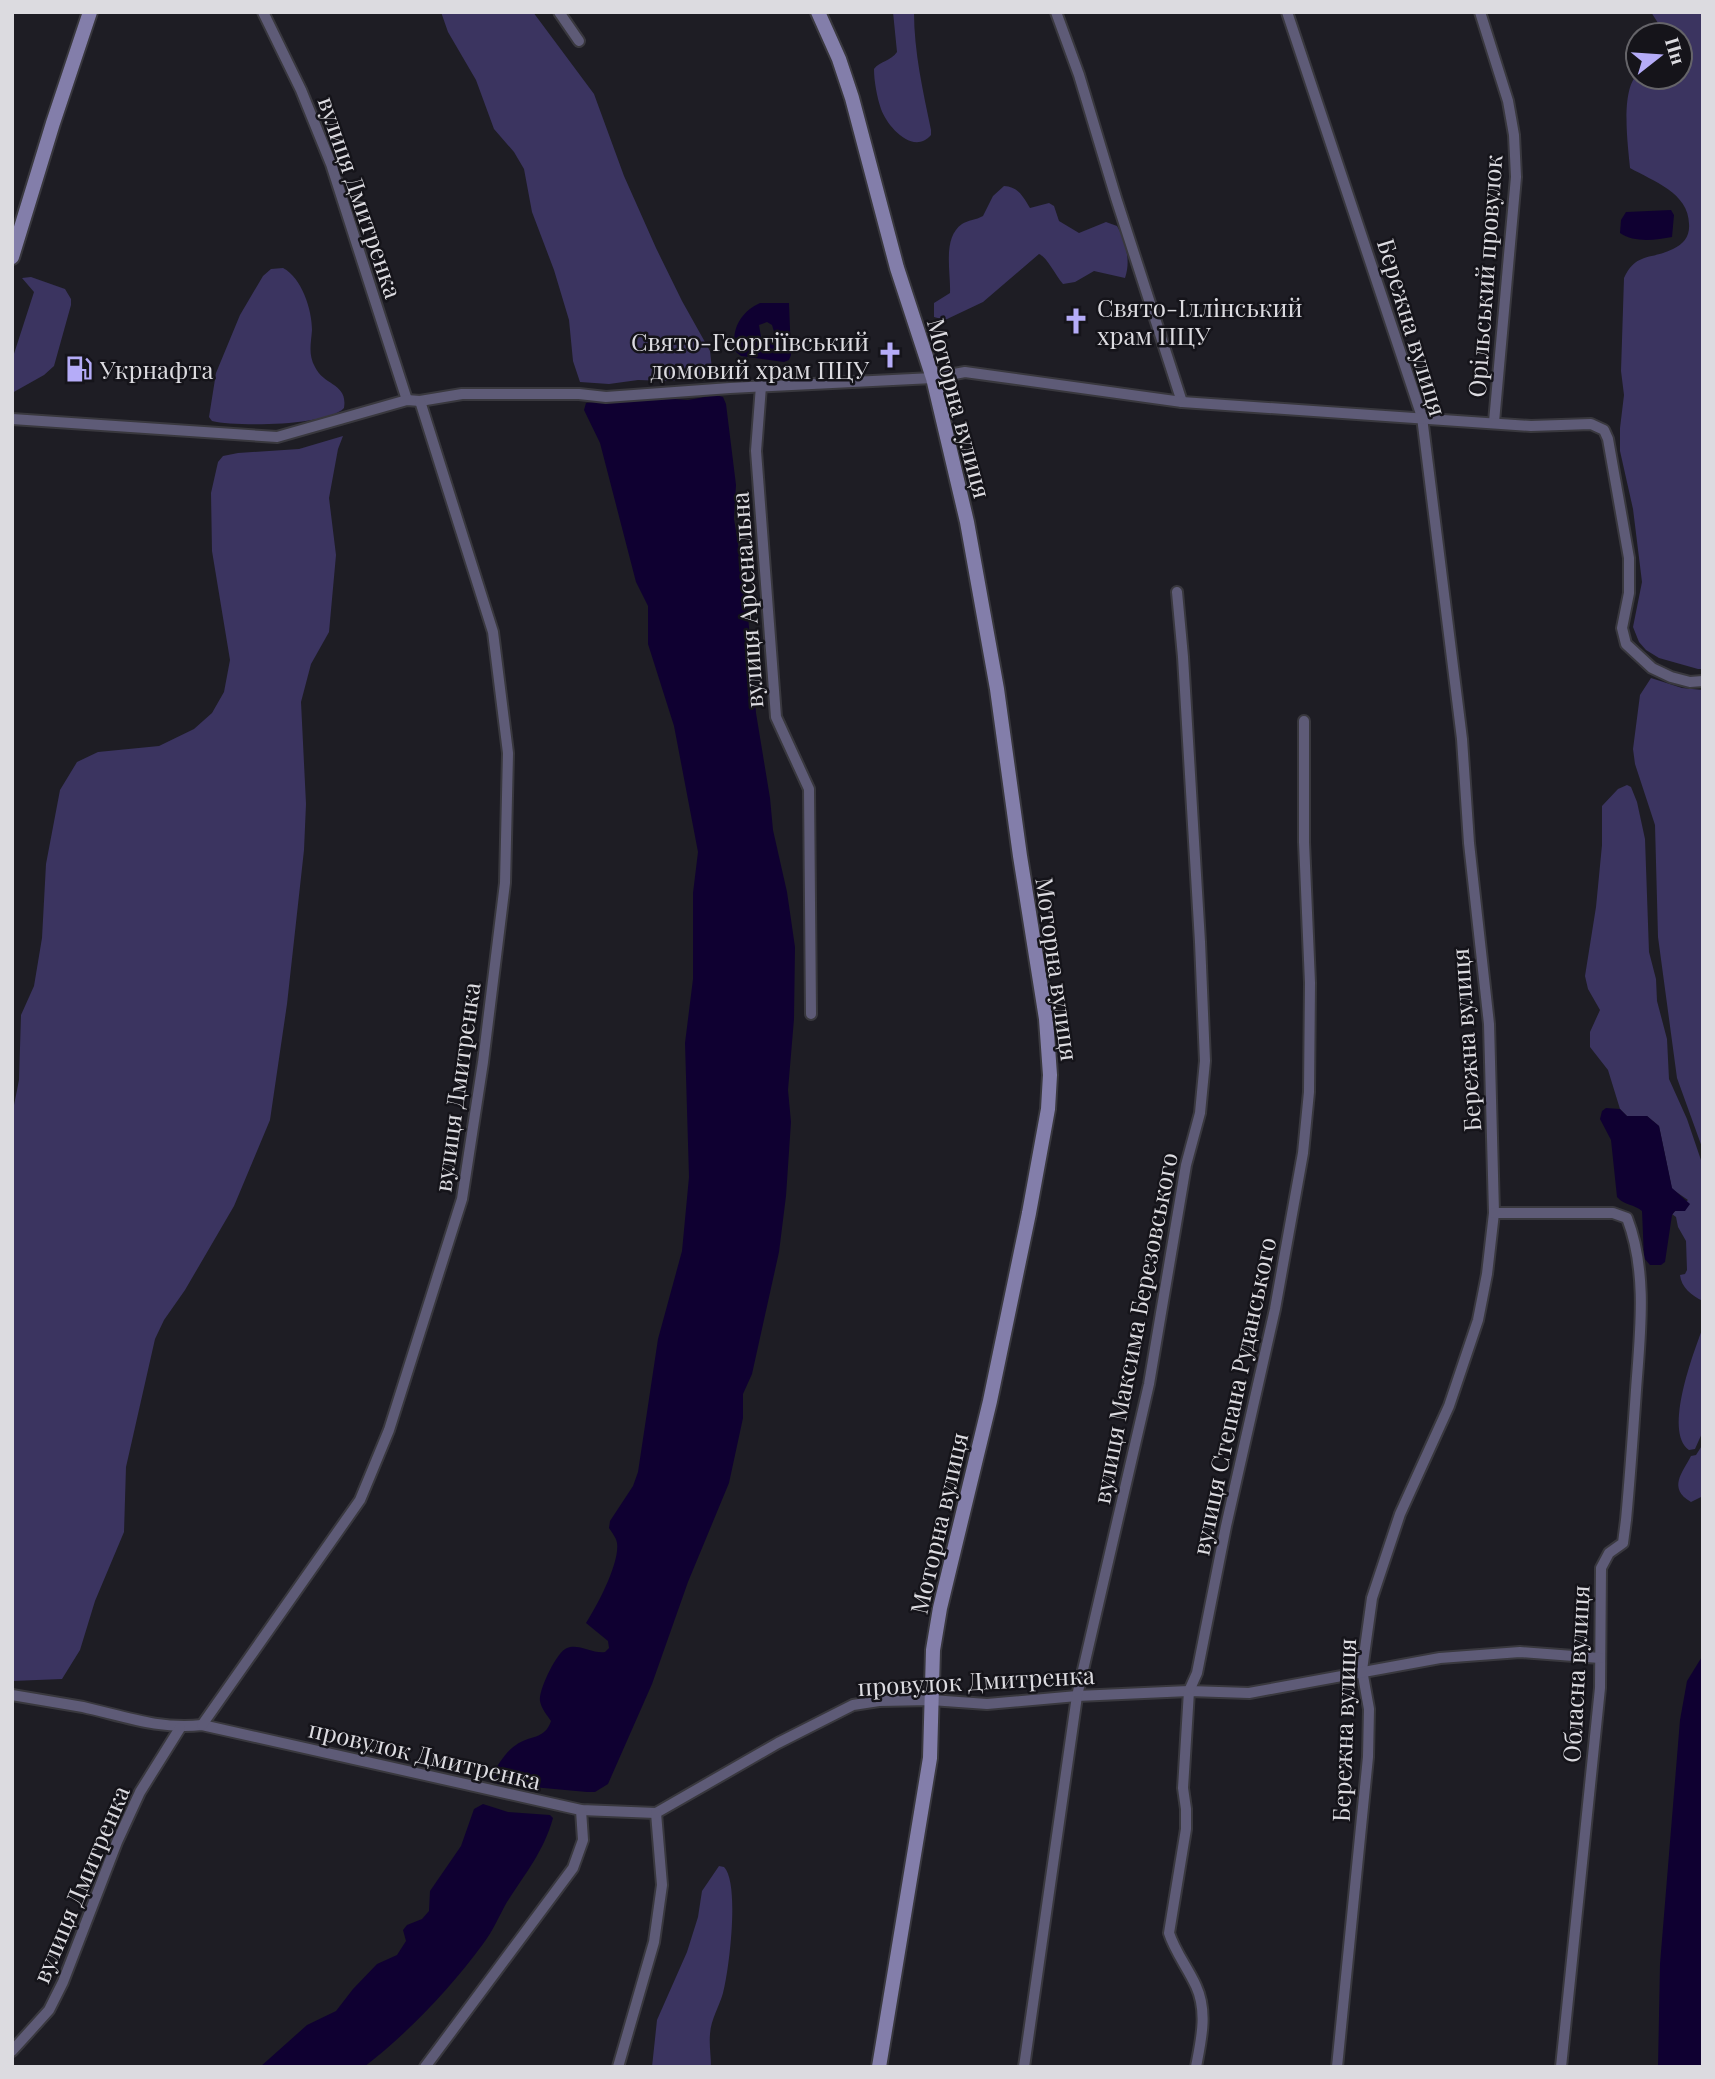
<svg xmlns="http://www.w3.org/2000/svg" width="1715" height="2079" font-family="'Playfair Display',serif">
  <rect width="100%" height="100%" fill="#1e1d24"/>
  <g fill="#3b3460">
    <polygon points="441,12 533,12 594,94 624,176 656,248 682,301 710,351 712,369 707,377 668,381 638,380 609,384 580,382 573,361 569,320 554,270 532,212 524,169 514,152 494,129 476,80 448,32"/>
    <path d="M893 12H914C914 52 923 91 931 130V135C913 156 887 126 881 109 877 97 874 81 874 69 880 61 891 61 897 52Z"/>
    <path d="M1651 12H1703V669H1698L1659 658 1646 650 1639 642 1633 627 1642 582 1633 509 1620 451V428L1624 395 1621 371 1624 278C1636 252 1651 260 1673 249 1684 244 1690 236 1689 224 1689 193 1653 181 1630 168 1628 146 1620 89 1638 74V77H1680V35H1657L1658 23Z"/>
    <path d="M1004 186C1019 187 1023 197 1030 208L1049 203 1054 206 1059 221 1079 233 1106 222 1117 226C1126 241 1131 261 1125 278L1094 271 1075 282 1063 284C1055 275 1048 258 1039 254L983 302 945 320 934 317V303L950 293C951 272 942 238 962 224 968 220 976 220 983 216L993 196Z"/>
    <path d="M283 268C302 278 312 310 312 330 311 344 308 354 315 367 324 386 348 383 344 408 327 426 237 427 212 421L209 417 216 373 240 315 263 276 271 269Z"/>
    <polygon points="31,277 65,289 71,299 71,305 54,366 44,375 12,393 12,360 34,292 22,278"/>
    <polygon points="343,436 338,449 329,498 336,555 329,632 311,664 301,702 306,804 304,850 287,1004 270,1120 234,1206 185,1290 164,1320 155,1339 126,1467 124,1532 95,1601 80,1650 62,1679 12,1681 12,1115 19,1080 21,1015 34,986 42,938 46,864 60,790 77,762 98,752 159,746 194,729 212,713 224,692 230,660 212,551 211,493 218,462 223,456 238,453 299,449"/>
    <polygon points="1651,678 1682,688 1703,690 1703,1150 1677,1078 1658,937 1655,825 1635,764 1633,749 1640,695"/>
    <path d="M1627 785 1631 787 1637 802 1645 839 1649 952 1656 979 1657 1001 1667 1039 1669 1079 1687 1119 1703 1166V1301C1692 1296 1681 1287 1680 1275L1685 1274 1687 1270 1686 1241 1678 1227 1676 1217 1672 1214 1688 1200 1672 1189 1659 1126 1647 1116H1627L1620 1109 1608 1070 1590 1047V1032L1600 1010 1588 989 1585 976 1596 907 1602 845V806L1618 789Z"/>
    <path d="M1703 1327V1431L1695 1449 1689 1450C1663 1431 1694 1352 1703 1327Z"/>
    <path d="M1703 1444V1496L1691 1502C1667 1488 1683 1472 1691 1456L1696 1455Z"/>
    <path d="M719 1866 724 1867C740 1883 729 1971 723 1993 719 2007 711 2019 710 2034 709 2045 711 2056 711 2067H652L657 2020 687 1952 698 1917 702 1891Z"/>
  </g>
  <g fill="#0f0031" fill-rule="evenodd">
    <path d="M1671 210 1674 215 1672 237C1656 240 1634 243 1620 233L1621 220 1626 212Z"/>
    <path d="M760 303H789L791 355 789 360 784 362 741 356 736 352C730 331 740 312 760 303ZM767 322 772 325 775 335 771 339 761 337 759 325Z"/>
    <path d="M716 395 723 397 726 404 736 485 734 519 746 591 756 713 770 798 773 830 787 892 795 947 794 1019 788 1090 791 1122 786 1196 779 1252 752 1374 743 1394V1418L729 1483 688 1582 652 1684 608 1784 595 1792H587L499 1784 492 1781 491 1774C500 1764 504 1753 516 1745 529 1735 545 1740 551 1721 547 1715 541 1708 540 1701 538 1691 557 1651 567 1648 578 1643 593 1654 605 1652L609 1648 608 1641 586 1623C597 1606 620 1563 617 1543 616 1537 612 1533 609 1528L610 1521 633 1486 638 1472 658 1339 682 1251 689 1177 685 1043 693 979V893L698 852 674 726 648 644V606L636 582 600 443 584 410 586 403 593 402 659 398 688 400Z"/>
    <path d="M1606 1108 1620 1109 1627 1116H1647L1659 1126 1672 1188 1690 1204 1685 1211H1675L1672 1215 1665 1262 1661 1265H1650L1644 1258 1642 1211C1634 1204 1625 1206 1617 1197L1611 1140 1600 1119 1602 1111Z"/>
    <polygon points="1703,1655 1703,2067 1658,2067 1660,1964 1680,1720 1687,1681"/>
    <path d="M483 1804 508 1812 550 1815 553 1818C544 1851 525 1874 507 1902 499 1916 493 1931 483 1944 450 1989 408 2033 364 2067H260L307 2025 336 2011 353 1989 377 1964 397 1955 406 1941 403 1930 407 1925 422 1919 429 1911 430 1891 461 1846 474 1809Z"/>
  </g>
  <g fill="none" stroke-linecap="round" stroke-linejoin="round">
    <g stroke="#39383e" stroke-width="14">
      <g id="street">
        <polyline points="263,12 301,90 331,164 407,400"/>
        <polyline points="559,12 579,41"/>
        <polyline points="1056,12 1079,75 1116,198 1182,402"/>
        <polyline points="1287,12 1422,417 1462,739 1469,843 1489,1024 1494,1213 1487,1274 1478,1320 1449,1406 1400,1514 1372,1598 1362,1670 1369,1709 1368,1757 1337,2067"/>
        <polyline points="1480,12 1508,101 1514,135 1516,177 1494,422"/>
        <polyline points="761,386 756,451 776,717 809,789 811,1014"/>
        <polyline points="12,419 277,437 407,400 420,401 462,394 579,394 606,397 730,388 933,378 965,372 1182,402 1531,426 1591,424 1604,430 1608,439 1629,558 1629,593 1622,628 1626,644 1652,668 1671,677 1690,682 1703,681"/>
        <path d="M1494 1213H1613L1627 1218C1648 1272 1640 1334 1636 1390 1633 1434 1630 1477 1626 1520L1623 1543 1609 1553 1601 1568 1600 1688 1561 2067"/>
        <path d="M12 1695C36 1699 59 1703 83 1707 123 1716 160 1730 202 1725L581 1810 656 1813 778 1743 853 1705 879 1701 931 1700 987 1704 1077 1696 1189 1691 1249 1693 1440 1658 1520 1652 1600 1658"/>
        <polyline points="202,1725 360,1500 389,1430 462,1199 483,1062 505,883 508,753 493,632 420,401"/>
        <polyline points="12,2051 49,2010 63,1982 117,1842 140,1792 180,1728"/>
        <polyline points="425,2067 573,1868 583,1840 581,1810"/>
        <polyline points="618,2067 654,1942 662,1885 656,1813"/>
        <polyline points="1024,2067 1077,1696 1149,1384 1186,1165 1200,1113 1205,1061 1200,942 1183,657 1177,592"/>
        <path d="M1196 2067C1201 2040 1208 2012 1196 1986 1188 1968 1175 1952 1169 1933L1186 1829V1809L1183 1788 1189 1691 1197 1673 1226 1526 1275 1309 1303 1153 1309 1092 1310 983 1304 842V721"/>
      </g>
    </g>
    <g stroke="#39383e" stroke-width="18">
      <g id="secondary">
        <polyline points="818,12 839,59 852,98 897,268 933,378 967,522 997,689 1020,856 1046,1019 1050,1075 1048,1109 1029,1213 990,1401 940,1608 933,1650 930,1758 879,2067"/>
        <polyline points="12,257 53,123 90,12"/>
      </g>
    </g>
    <use href="#street" stroke="#5e5b77" stroke-width="10"/>
    <use href="#secondary" stroke="#837eaa" stroke-width="14"/>
  </g>
  <defs>
    <g id="church-bare" transform="scale(2.1)"><path d="M-1.2-6h2.4v3.5h3.3v2.4h-3.3V6h-2.4V-.1h-3.3v-2.4h3.3Z" fill="#b5acf8" stroke="#15141a" stroke-width="2.5" paint-order="stroke"/></g>
    <g id="fuel-bare" transform="scale(2.1)"><path d="M-5.5-6h7V0h2V4h1.3V-2.5L3-4.5l.8-.8L6-3V5H2.5V1h-1V6h-7ZM-4.2-4.7v3.2H.2V-4.7Z" fill="#b5acf8" stroke="#15141a" stroke-width="2.5" paint-order="stroke"/></g>
  </defs>
  <g fill-rule="evenodd">
    <use href="#church-bare" x="1076" y="321"/>
    <use href="#church-bare" x="890" y="355"/>
    <use href="#fuel-bare" x="79" y="369"/>
  </g>
  <g text-anchor="middle" dominant-baseline="central" stroke-width="5" stroke-linejoin="round" paint-order="stroke">
    <g font-size="24" fill="#dcdbe0" stroke="#15141a">
      <text transform="translate(361 197) rotate(71)">вулиця Дмитренка</text>
      <text transform="translate(1484 276) rotate(-86)">Орільський провулок</text>
      <text transform="translate(1413 327) rotate(73)">Бережна вулиця</text>
      <text transform="translate(960 408) rotate(75)">Моторна вулиця</text>
      <text transform="translate(746 600) rotate(-94)">вулиця Арсенальна</text>
      <text transform="translate(1058 969) rotate(82)">Моторна вулиця</text>
      <text transform="translate(1465 1040) rotate(-94)">Бережна вулиця</text>
      <text transform="translate(456 1087) rotate(-82)">вулиця Дмитренка</text>
      <text transform="translate(1134 1328) rotate(-79)">вулиця Максима Березовського</text>
      <text transform="translate(1233 1396) rotate(-78)">вулиця Степана Руданського</text>
      <text transform="translate(938 1523) rotate(-77)">Моторна вулиця</text>
      <text transform="translate(1575 1674) rotate(-87)">Обласна вулиця</text>
      <text transform="translate(976 1680) rotate(-3)">провулок Дмитренка</text>
      <text transform="translate(1343 1730) rotate(-88)">Бережна вулиця</text>
      <text transform="translate(425 1754) rotate(13)">провулок Дмитренка</text>
      <text transform="translate(80 1884) rotate(-67)">вулиця Дмитренка</text>
    </g>
    <g font-size="24" fill="#dcdbe0" stroke="#15141a" text-anchor="start">
      <text x="1097" y="307">Свято-Іллінський<tspan x="1097" dy="28">храм ПЦУ</tspan></text>
      <text x="869" y="341" text-anchor="end">Свято-Георгіївський<tspan x="869" dy="28">домовий храм ПЦУ</tspan></text>
      <text x="100" y="369">Укрнафта</text>
    </g>
  </g>
  <rect width="1715" height="2079" fill="none" stroke="#dcdbe0" stroke-width="28"/>
  <g transform="translate(1659 56) rotate(73)"><circle r="33" fill="#15141a" stroke="#656469" stroke-width="2"/>
  <path d="M0-5L12 26L0 18L-12 26Z" fill="#b5acf8"/>
  <text y="-10" font-size="19" font-weight="bold" text-anchor="middle" fill="#dcdbe0">Пн</text>
  </g>
</svg>
